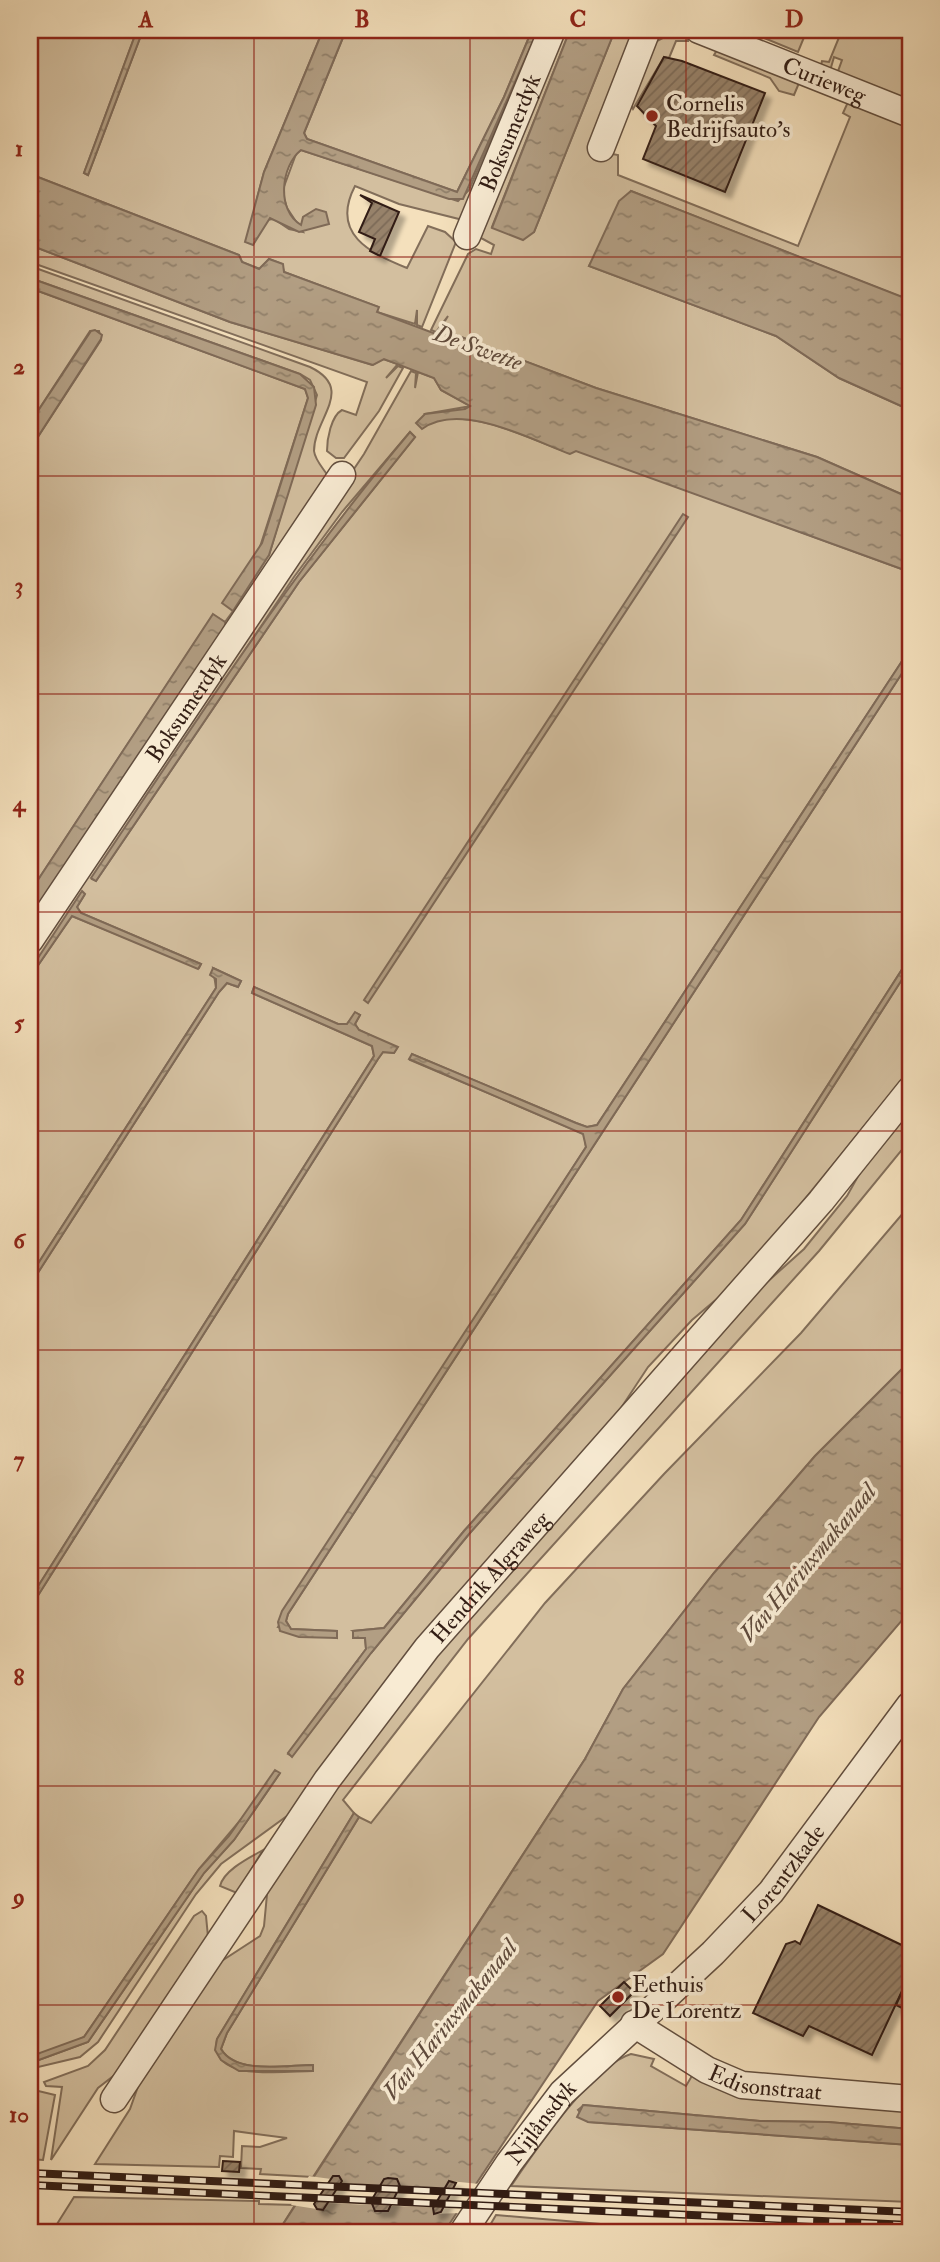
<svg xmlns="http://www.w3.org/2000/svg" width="940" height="2262" font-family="'IM FELL Double Pica',serif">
  <defs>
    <pattern id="water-ripples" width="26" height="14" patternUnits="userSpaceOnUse" patternTransform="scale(1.75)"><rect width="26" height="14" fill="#b29e83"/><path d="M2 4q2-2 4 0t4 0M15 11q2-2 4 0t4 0" fill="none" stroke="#91806a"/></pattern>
    <pattern id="building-hatch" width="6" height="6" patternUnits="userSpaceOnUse" patternTransform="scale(1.75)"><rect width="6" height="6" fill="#97826b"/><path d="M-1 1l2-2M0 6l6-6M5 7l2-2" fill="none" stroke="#7c6a57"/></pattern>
    <filter id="shadow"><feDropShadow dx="6" dy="6" stdDeviation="2" flood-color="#0004"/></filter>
  </defs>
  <rect width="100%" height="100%" fill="#f4e0bc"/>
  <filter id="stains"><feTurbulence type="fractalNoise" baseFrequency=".00286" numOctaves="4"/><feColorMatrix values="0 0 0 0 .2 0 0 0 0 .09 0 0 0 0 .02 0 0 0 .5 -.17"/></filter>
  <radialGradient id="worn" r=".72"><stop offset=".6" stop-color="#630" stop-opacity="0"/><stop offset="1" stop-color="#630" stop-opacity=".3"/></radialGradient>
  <g fill="#d3bf9f" stroke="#826e5a" stroke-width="2" fill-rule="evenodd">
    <path d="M30 30H137L84 173 88 175 143 30H323L264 172 255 206 266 220 274 219 289 229 303 232 287 208 282 192 296 154 301 150 458 201 469 190 538 30H546L463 220 399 204 355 186C330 234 370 253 407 268L428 226 445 232 456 242 422 327 417 325V310L415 324 377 312 378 307 284 272 282 264 269 259 260 269 242 262 239 255 30 174Z"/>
    <polygon points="346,30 532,30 504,97 457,192 307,139 304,133"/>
    <polygon points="559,30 570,30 492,227 534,232 615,30 639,30 612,154 618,155 618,175 798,246 850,117 843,113 848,102 910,124 910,275 901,297 631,191 589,266 776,336 839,378 910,410 910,498 817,457 596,388 440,329 448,316 436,332 431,330 468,254 476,249 491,254 494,245 481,238 478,229"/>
    <polygon points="759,30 807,30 798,52 757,35"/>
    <polygon points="842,30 910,30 910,103 837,74 842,60 834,57 830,71 821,65 822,61 829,62"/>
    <polygon points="672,33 687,35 688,41 676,41 669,58 664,57 633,109 631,105 651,49 657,41"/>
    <polygon points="717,50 799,83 794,95 779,91 770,78 714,55"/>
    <path d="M30 245 230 322 372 365 383 359 398 364 386 378 398 366 403 368 379 411 344 458H336L327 451C327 439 331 416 342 410L356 415 367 382 30 262Z"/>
    <path d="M30 266 310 367C356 389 314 418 314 451 315 460 323 468 328 476L239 615 233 611 225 622 213 615 30 892V449L101 340 99 331H90L30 423V288L305 389 308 398 259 550 269 555 317 395 310 380 300 374 30 278Z"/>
    <path d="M411 371 416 373 415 388 418 372 434 378 441 390 471 406 425 414 432 422C477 409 528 439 569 453L576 450 910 572V649L597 1125 587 1127 576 1123 412 1054 410 1060 584 1134 586 1147 278 1627 337 1638V1631L291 1629 286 1621 288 1614 910 661V957L741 1220 464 1531 384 1628 353 1631 365 1638 366 1649 288 1754 292 1756 371 1653 469 1534 745 1224 910 967V1070L738 1281 692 1320 648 1367 619 1411 291 1813 221 1864 196 1894 98 2042 80 2057 30 2069 33 2055 30 2053V1608L378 1059 383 1052 394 1053 397 1048 359 1030 355 1024 360 1015 356 1013 347 1024H338L254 987 252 993 372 1046 374 1056 30 1599V1285L219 992 227 983 238 987 241 981 213 968 216 988 30 1276V977L72 916 199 968 201 964 81 913 77 907 85 894 30 970V951L364 454ZM410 432 415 437 299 582 96 881 92 879 294 577 342 512ZM280 1773 234 1840 204 1873 88 2042 36 2061 84 2037 199 1869Z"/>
    <path d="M910 1107V1139L901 1151 819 1251 468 1639 343 1800 354 1813 217 2039C209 2083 285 2071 313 2071V2065C286 2065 237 2075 221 2049L227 2033 359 1817 371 1823 545 1603 664 1474 801 1333 910 1205V1361L815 1456 714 1573 623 1689 585 1759 313 2177 260 2174 261 2169 241 2168 242 2146 260 2147 287 2138 234 2131 233 2157 220 2156 219 2167 95 2164 130 2109 140 2081 214 1966 260 1936 264 1926 268 1884 337 1784 435 1656 756 1292 804 1249 847 1196 870 1155Z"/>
    <path d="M263 1850 237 1893 220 1886C224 1870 249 1858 263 1850Z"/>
    <polygon points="202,1911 206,1916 208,1937 121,2070 98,2088 51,2160 62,2087 46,2086 44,2082 88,2066 105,2050 194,1916"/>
    <path d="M631 2054 654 2059 651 2066 686 2086 693 2074 910 2108V2129L828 2122 760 2121 584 2105 578 2110 588 2122 910 2145V2202L511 2186C535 2151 593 2065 631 2054Z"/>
    <polygon points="30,2089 55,2095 43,2160 30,2159"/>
    <polygon points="74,2197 259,2201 259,2204 295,2205 278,2232 52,2232"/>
    <polygon points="496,2215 624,2226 757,2232 486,2232"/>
  </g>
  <g fill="url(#water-ripples)" stroke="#7f6a57" stroke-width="2">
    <polygon points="137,30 143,30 88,175 84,173"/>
    <path d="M323 30H346L304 133 307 139 457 192 504 97 532 30H538L463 199H449L301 150C281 166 276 210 301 225L303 217 316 209 326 212 329 224 299 232 270 218 253 245 245 242 264 172Z"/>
    <polygon points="570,30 615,30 534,232 523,240 492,228"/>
    <path d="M30 174 239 255 242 262 259 269 269 259 283 264 284 272 379 307 377 312 436 334 440 329 596 388 817 457 910 498V572L576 451 570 454C530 439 460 401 422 429L416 423 425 414 465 409 470 406 441 390 434 378 384 359 373 365 230 322 30 245Z"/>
    <polygon points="631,191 910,300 910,410 839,378 776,336 589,266 619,201"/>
    <polygon points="30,278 300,374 314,387 316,405 269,555 233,611 222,603 262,543 308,398 305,389 30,288"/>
    <polygon points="95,330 102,335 101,339 30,449 30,423 91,331"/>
    <path d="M410 432 415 437 299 582 96 881 91 878C193 726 292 572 410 432Z"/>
    <polygon points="683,514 688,517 368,1003 364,1000"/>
    <polygon points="213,614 225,622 226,628 30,924 30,892"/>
    <polygon points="910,649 910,661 288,1614 286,1621 291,1629 337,1631 337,1638 299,1637 280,1631 278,1622 282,1611 586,1147 583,1134 409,1059 412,1054 576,1123 587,1127 597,1125"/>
    <polygon points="82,891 85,894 77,907 81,913 201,964 198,969 72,916 30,977 30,970"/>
    <polygon points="910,957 910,967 745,1224 469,1534 371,1653 292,1757 288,1753 366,1649 365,1638 353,1638 353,1631 384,1628 464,1531 741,1220"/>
    <polygon points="213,968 241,981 238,987 227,983 219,992 30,1285 30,1276 216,988 216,979 210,975"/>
    <polygon points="254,987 338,1024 347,1024 355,1012 360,1015 355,1024 359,1030 398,1047 394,1053 383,1052 378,1059 30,1608 30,1599 374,1056 372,1046 252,993"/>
    <polygon points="910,1361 910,1611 819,1717 663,1954 598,2001 444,2232 278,2232 585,1759 623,1689 714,1573 815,1456"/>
    <polygon points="275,1770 280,1773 234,1840 204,1873 88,2042 36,2061 34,2055 84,2037 199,1869 229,1836"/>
    <path d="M354 1813 359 1817 227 2033 221 2049C236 2075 287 2065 313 2065V2071H239L221 2060 215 2050 217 2039Z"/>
    <polygon points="583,2105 760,2121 828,2122 910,2129 910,2145 588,2122 577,2117"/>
  </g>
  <polygon fill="#f4e0bc" points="309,2176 331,2179 339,2176 341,2183 380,2185 388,2178 397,2179 401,2186 445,2188 449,2181 480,2184 460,2213 434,2214 432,2207 392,2206 388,2211 375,2211 372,2205 328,2203 323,2210 291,2205"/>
  <g fill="url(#building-hatch)" stroke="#321d14" stroke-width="2" filter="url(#shadow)">
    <polygon points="664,57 682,61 765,93 725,192 643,159 656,126 637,106"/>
    <polygon points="360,195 399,212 380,256 370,251 375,239 359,232 372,203"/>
    <polygon points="818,1905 910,1949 910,1974 872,2055 809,2026 803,2036 753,2013 786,1944 795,1941 800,1944"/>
    <polygon points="910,1974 910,2012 896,2005"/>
    <polygon points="624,1982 634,1992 610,2016 600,2006"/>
    <polygon points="223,2161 240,2162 239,2172 222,2171"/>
    <polygon points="333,2176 339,2176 342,2181 323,2210 317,2209 314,2204"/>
    <polygon points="388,2178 397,2179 400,2186 388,2211 375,2211 371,2201 384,2179"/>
    <polygon points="449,2181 456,2183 441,2212 434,2214 433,2208"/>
  </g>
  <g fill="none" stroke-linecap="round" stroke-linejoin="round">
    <g stroke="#624e3e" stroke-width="29">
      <g id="minor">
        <path id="s1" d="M699 30 910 114"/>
        <polyline points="601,148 647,30"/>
        <path id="s2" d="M467 236 552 30"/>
        <path id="s3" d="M30 940 342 475"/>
        <path id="s4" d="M634 2024 707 2070 742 2085 910 2099"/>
        <path id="s5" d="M114 2099 327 1780 427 1648 821 1201 910 1090"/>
        <path id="s6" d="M463 2232 509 2163 562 2093 713 1953 771 1892 910 1705"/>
      </g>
    </g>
    <use href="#minor" stroke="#f8ebd3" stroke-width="26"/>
    <g stroke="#321d14" stroke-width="8">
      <g id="rail">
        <polyline points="30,2173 910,2212"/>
        <polyline points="30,2185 910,2225"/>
      </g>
    </g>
    <use href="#rail" stroke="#f8ebd3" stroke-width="5" stroke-dasharray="16" stroke-linecap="butt"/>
  </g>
  <path fill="none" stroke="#8f2418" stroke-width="2" stroke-opacity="0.55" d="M254 30V2232M470 30V2232M686 30V2232M30 257H910M30 476H910M30 694H910M30 912H910M30 1131H910M30 1350H910M30 1568H910M30 1786H910M30 2005H910"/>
  <g fill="#8f2418" stroke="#f8ebd3" stroke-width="2.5">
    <circle cx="652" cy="116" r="7"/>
    <circle cx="618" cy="1997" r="7"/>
  </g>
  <g text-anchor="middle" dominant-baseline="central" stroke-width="7" stroke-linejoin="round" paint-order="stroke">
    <g font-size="23" fill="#321d14" stroke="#f8ebd3">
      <text stroke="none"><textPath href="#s1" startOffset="135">Curieweg</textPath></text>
      <text stroke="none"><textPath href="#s2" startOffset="112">Boksumerdyk</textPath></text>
      <text stroke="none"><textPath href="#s3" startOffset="280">Boksumerdyk</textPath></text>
      <text stroke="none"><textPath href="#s5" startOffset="644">Hendrik Algraweg</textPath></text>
      <text stroke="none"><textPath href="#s6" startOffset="483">Lorentzkade</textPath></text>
      <text stroke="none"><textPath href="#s4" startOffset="147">Edisonstraat</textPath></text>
      <text stroke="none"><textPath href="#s6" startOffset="135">Nijlânsdyk</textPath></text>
    </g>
    <g font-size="23" fill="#321d14" stroke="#f8ebd3" text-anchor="start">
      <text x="666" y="103">Cornelis<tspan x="666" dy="26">Bedrijfsauto's</tspan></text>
      <text x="632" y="1984">Eethuis<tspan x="632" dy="26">De Lorentz</tspan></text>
    </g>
    <g font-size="24" font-style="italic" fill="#5f4a3b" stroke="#f8ebd3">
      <text transform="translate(478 348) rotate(20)">De Swette</text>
      <text transform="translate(808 1563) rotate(-50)">Van Harinxmakanaal</text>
      <text transform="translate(450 2020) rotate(-51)">Van Harinxmakanaal</text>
    </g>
  </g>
  <rect width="940" height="2262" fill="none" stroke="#f4e0bc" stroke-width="77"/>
  <rect x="38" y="38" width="864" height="2186" fill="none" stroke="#8f2418" stroke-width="2.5"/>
  <g font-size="23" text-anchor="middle" font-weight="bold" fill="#8f2418">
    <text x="146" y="27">A</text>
    <text x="362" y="27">B</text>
    <text x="578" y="27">C</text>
    <text x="794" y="27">D</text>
    <text x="19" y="156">1</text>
    <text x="19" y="374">2</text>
    <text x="19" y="593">3</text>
    <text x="19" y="811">4</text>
    <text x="19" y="1030">5</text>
    <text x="19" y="1248">6</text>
    <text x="19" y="1467">7</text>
    <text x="19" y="1685">8</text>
    <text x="19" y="1904">9</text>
    <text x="19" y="2122">10</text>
  </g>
  <rect width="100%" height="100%" filter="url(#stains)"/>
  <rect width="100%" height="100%" fill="url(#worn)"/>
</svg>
